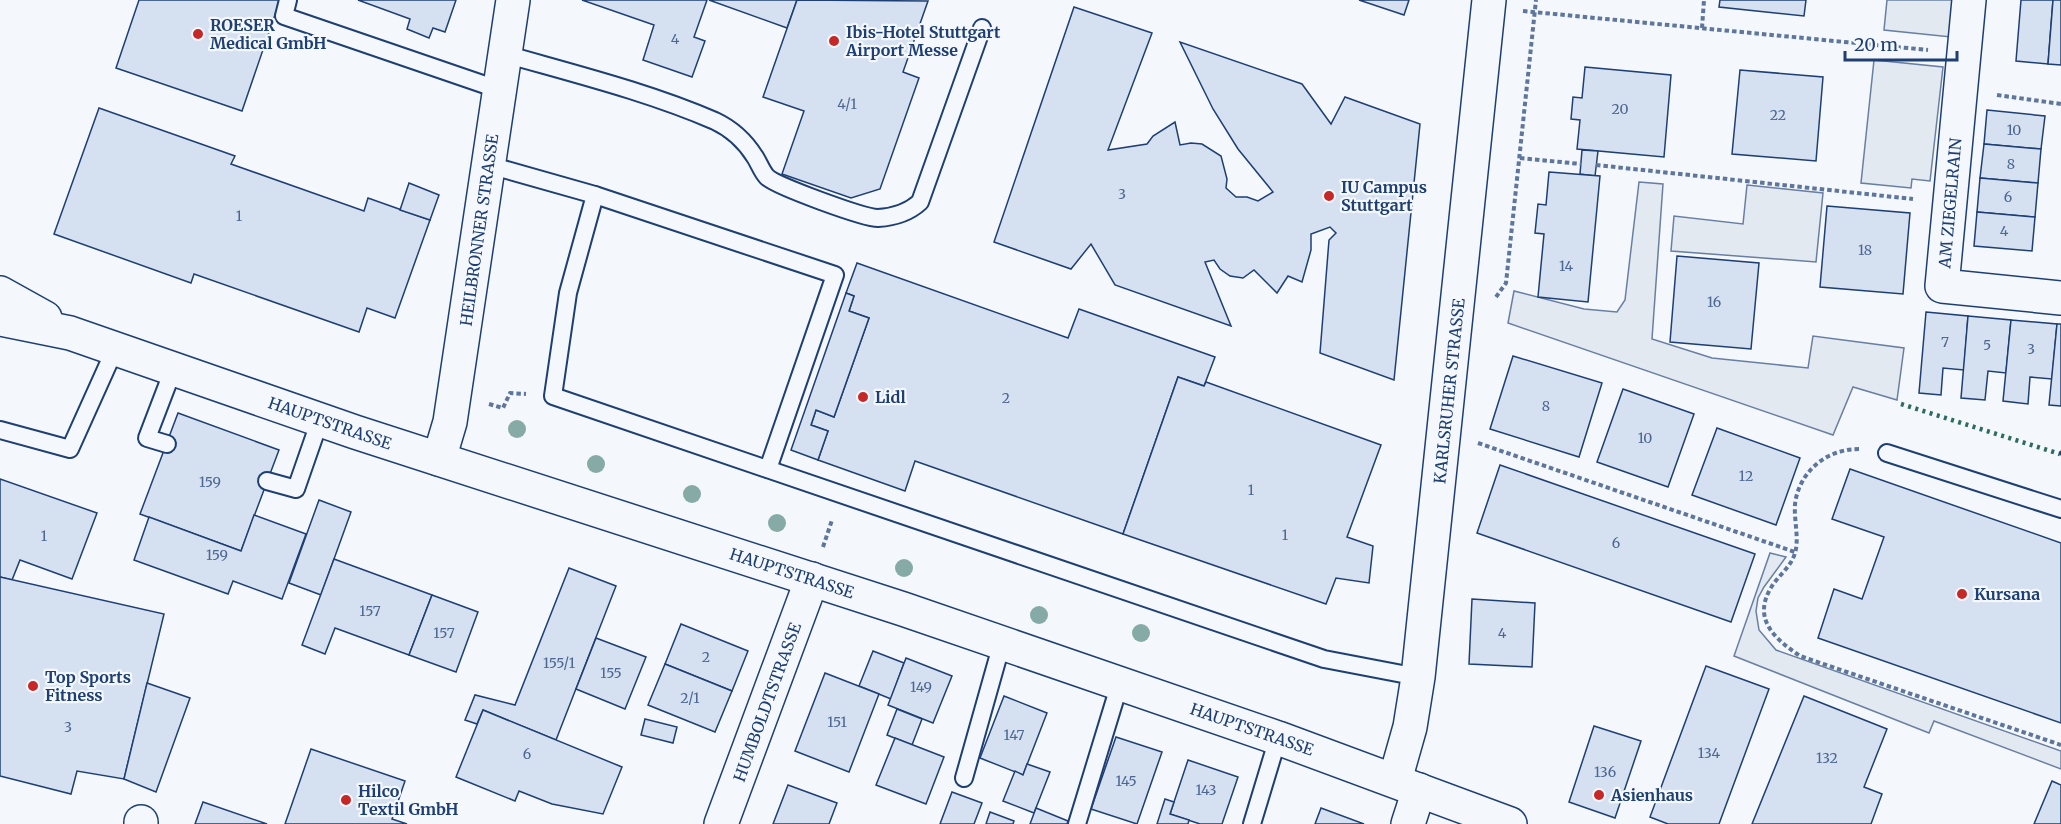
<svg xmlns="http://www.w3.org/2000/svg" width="2061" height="824" font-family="Merriweather,serif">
  <rect width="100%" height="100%" fill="#f4f7fb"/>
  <g fill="#e3e9f0" stroke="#687fa3" stroke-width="1.5">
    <polygon points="1887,0 1954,0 1951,37 1884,30"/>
    <polygon points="1874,60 1943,67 1930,181 1912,179 1911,188 1861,183"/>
    <polygon points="1639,182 1663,184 1652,339 1712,358 1808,368 1813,336 1904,348 1897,400 1853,387 1833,435 1508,323 1514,291 1584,309 1617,312 1625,300"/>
    <polygon points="1747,185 1823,193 1816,262 1671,251 1674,216 1743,224"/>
    <polygon points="1770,553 1786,557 1764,587 1758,598 1756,611 1759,630 1776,650 2061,751 2061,769 1934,721 1929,733 1734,656"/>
  </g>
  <g fill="#d5e0f0" stroke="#1d3f73" stroke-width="1.5">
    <polygon points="139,0 280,0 242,111 116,68"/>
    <polygon points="358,0 456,0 445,32 433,28 429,38 407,29 410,19"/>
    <polygon points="582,0 707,0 694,37 705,41 692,77 643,60 654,25"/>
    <polygon points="709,0 797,0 787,28"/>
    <polygon points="797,0 928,1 903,72 919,78 880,189 851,198 782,174 804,111 763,97"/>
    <polygon points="1359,0 1409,0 1404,15"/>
    <polygon points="1720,0 1806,0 1804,16 1719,7"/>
    <polygon points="2021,0 2053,0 2048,64 2016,61"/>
    <polygon points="2053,0 2061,0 2061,65 2048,64"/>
    <polygon points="1074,7 1152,33 1108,150 1147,144 1153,136 1175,122 1180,145 1191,143 1202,144 1221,156 1227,179 1226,188 1236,197 1247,197 1258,201 1273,192 1238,149 1213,109 1180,42 1302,84 1331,124 1345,97 1420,124 1394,380 1320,353 1329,240 1336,233 1330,227 1311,234 1311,250 1302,282 1288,276 1277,293 1254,270 1243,278 1230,276 1220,269 1214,260 1205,262 1231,326 1115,285 1091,244 1071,269 994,242"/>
    <polygon points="1585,67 1671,75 1664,157 1577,149 1580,120 1571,119 1573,97 1582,98"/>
    <polygon points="1740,70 1823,77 1816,161 1732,154"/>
    <polygon points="99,108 235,156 231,164 364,211 368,198 430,220 395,318 367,308 359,332 194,274 191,283 54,234"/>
    <polygon points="1987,110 2045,116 2041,149 1984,144"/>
    <polygon points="1984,144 2041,149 2038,183 1980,178"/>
    <polygon points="1582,150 1598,151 1595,176 1580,174"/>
    <polygon points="1549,172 1600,176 1588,302 1538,297 1544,234 1535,233 1538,204 1546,205"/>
    <polygon points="1980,178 2038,183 2035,217 1977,212"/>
    <polygon points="409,183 439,195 430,220 400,210"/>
    <polygon points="1827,206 1910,213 1903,294 1820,287"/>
    <polygon points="1977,212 2035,217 2032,251 1974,246"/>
    <polygon points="1677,256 1759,263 1751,349 1670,342"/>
    <polygon points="857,263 1068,338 1079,309 1215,357 1204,386 1178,377 1123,534 915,461 905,491 818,460 828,431 811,425 816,410 834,417 869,318 849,311 854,296 846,293"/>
    <polygon points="846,293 854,296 849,311 869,318 834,417 816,410 811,425 828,431 818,460 791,450"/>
    <polygon points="1926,312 1968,316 1964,370 1943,368 1941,395 1919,393"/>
    <polygon points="1968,316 2011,320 2006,373 1988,371 1985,400 1961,398"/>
    <polygon points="2011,320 2057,324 2052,379 2030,377 2028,404 2003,401"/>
    <polygon points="2057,324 2061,324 2061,406 2049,405"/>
    <polygon points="1513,356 1602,383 1579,457 1490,429"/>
    <polygon points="1178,377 1204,386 1206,382 1381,445 1347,537 1373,546 1369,583 1336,578 1326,604 1123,534"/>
    <polygon points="1623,389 1694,414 1668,487 1597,462"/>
    <polygon points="178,413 279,450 241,551 140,514"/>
    <polygon points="1717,428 1800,458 1776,525 1692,495"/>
    <polygon points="1500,465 1755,554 1731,622 1477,533"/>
    <polygon points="1850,469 2061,543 2061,723 1818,638 1834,589 1862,599 1884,537 1832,519"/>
    <polygon points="0,479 97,513 72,579 20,560 12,580 0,577"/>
    <polygon points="319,500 351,512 321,595 289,583"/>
    <polygon points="254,515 306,534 282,599 233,581 228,594 134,560 149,517 241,551"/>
    <polygon points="334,559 432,595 409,655 335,628 325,654 302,645"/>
    <polygon points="569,568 616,586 556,740 483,710 477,724 465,720 475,695 515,705"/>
    <polygon points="0,577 164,614 124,779 77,771 71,794 0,776"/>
    <polygon points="432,595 478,612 456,672 409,655"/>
    <polygon points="1472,599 1535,603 1532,667 1469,664"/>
    <polygon points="681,624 748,651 732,691 665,664"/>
    <polygon points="596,638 646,657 625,709 576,689"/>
    <polygon points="873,651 904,663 891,699 859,686"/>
    <polygon points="906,658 952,676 933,723 888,705"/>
    <polygon points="665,664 732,691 715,732 648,705"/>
    <polygon points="1706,666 1769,689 1719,824 1668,824 1650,817"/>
    <polygon points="825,673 879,694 849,772 795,751"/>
    <polygon points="147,683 190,698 156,792 124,779"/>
    <polygon points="1004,696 1047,713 1023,775 980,758"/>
    <polygon points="1804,696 1887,729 1864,787 1882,794 1871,824 1752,824"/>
    <polygon points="897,709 922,719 912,745 887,735"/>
    <polygon points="483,710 622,767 603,814 552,804 519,791 515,801 456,777"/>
    <polygon points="645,719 677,727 673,743 641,735"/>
    <polygon points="1594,726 1641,741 1615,818 1569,802"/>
    <polygon points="1116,737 1162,752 1137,824 1091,809"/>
    <polygon points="895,738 944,757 926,804 876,785"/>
    <polygon points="311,749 405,781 392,819 407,824 285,824"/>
    <polygon points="1188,760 1238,777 1222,824 1200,824 1170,814"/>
    <polygon points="1027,764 1050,772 1034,813 1003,801 1015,771 1023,775"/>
    <polygon points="2052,781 2061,785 2061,824 2034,824"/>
    <polygon points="788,785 837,803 829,824 773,824"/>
    <polygon points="952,792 982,803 974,824 940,824"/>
    <polygon points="1165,799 1174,802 1170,814 1189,820 1188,824 1157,824"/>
    <polygon points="203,802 267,824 195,824"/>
    <polygon points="1036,808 1068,821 1067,824 1030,824"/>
    <polygon points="1321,808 1364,824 1315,824"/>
    <polygon points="990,812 1014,821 1013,824 986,824"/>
  </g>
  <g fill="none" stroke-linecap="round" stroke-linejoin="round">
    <g stroke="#1d3f73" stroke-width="20">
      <g id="service">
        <polyline points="288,0 284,16 500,90"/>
        <path d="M505 54C575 74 648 92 715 121 732 129 745 141 755 157 759 163 762 172 767 177 776 186 864 218 878 218 895 217 908 213 920 202L982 28"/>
        <polyline points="489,165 595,195 568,293 553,396 1324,659 1418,677"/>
        <polyline points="595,195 835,275 768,469"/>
        <polyline points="0,430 70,449 115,349"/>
        <polyline points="167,444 147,438 173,370"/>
        <polyline points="1887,453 2061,509"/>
        <polyline points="267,481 296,489 320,420"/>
        <polyline points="964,778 1002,643"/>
        <polyline points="1077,824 1120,683"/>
        <polyline points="1252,824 1278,738"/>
      </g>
    </g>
    <g stroke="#1d3f73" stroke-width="36">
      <g id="minor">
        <polyline points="1969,0 1942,286 2061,298"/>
        <polyline points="439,459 450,422 513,0"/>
        <polyline points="1395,780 1410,727 1418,677 1489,0"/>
        <polyline points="141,824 141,822"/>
        <polyline points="721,824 812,579"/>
        <polyline points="1408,824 1419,790"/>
      </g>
    </g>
    <g stroke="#1d3f73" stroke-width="36">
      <g id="secondary">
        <polyline points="0,293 45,318"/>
        <polyline points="0,319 70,333 355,432 903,609 1278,738 1510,824"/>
      </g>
    </g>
    <g stroke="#5e769c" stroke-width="4" stroke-dasharray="4.5 3" stroke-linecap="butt">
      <polyline points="1523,11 1928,50"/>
      <polyline points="1702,28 1704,0"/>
      <polyline points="1997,95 2061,104"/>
      <polyline points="1520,158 1581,164"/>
      <polyline points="1596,165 1913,199"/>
      <polyline points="1496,297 1506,283 1536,0"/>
      <polyline points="489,404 503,408 510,393 526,394"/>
      <polyline points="1478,443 1795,552"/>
      <path d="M1859 449C1829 449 1803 468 1796 498 1792 515 1800 536 1795 553 1791 567 1779 575 1772 586 1751 619 1775 639 1800 656L2061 745"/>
      <polyline points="823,547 832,520"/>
    </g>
    <use href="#service" stroke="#f4f7fb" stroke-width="16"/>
    <use href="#minor" stroke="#f4f7fb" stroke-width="33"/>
    <use href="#secondary" stroke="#f4f7fb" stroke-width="33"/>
    <polyline stroke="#2c6c60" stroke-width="4.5" stroke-dasharray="3 4.5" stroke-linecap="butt" points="1901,404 2060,454"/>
    <polyline stroke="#1d3f73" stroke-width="3" points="2061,452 2061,454"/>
  </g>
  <g fill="#86aba6">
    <circle cx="517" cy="429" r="9"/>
    <circle cx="596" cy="464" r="9"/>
    <circle cx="692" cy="494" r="9"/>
    <circle cx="777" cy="523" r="9"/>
    <circle cx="904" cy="568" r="9"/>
    <circle cx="1039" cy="615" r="9"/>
    <circle cx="1141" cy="633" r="9"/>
  </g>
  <g fill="#c62828" stroke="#f4f7fb" stroke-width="2">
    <circle cx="198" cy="34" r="6"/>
    <circle cx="834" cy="41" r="6"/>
    <circle cx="1329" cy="196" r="6"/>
    <circle cx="863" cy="397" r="6"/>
    <circle cx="1962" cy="594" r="6"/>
    <circle cx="33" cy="686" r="6"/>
    <circle cx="1599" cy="795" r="6"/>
    <circle cx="346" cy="800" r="6"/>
  </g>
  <g text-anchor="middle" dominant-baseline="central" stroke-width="4.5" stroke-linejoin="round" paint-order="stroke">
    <g font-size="14" fill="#4b6792">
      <text x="675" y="39">4</text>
      <text x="847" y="104">4/1</text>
      <text x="1620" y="109">20</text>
      <text x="1778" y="115">22</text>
      <text x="2014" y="130">10</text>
      <text x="2011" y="164">8</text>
      <text x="1122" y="194">3</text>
      <text x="2008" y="197">6</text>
      <text x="239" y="216">1</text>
      <text x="2004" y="231">4</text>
      <text x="1865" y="250">18</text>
      <text x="1566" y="266">14</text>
      <text x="1714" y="302">16</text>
      <text x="1945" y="342">7</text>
      <text x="1987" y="345">5</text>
      <text x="2031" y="349">3</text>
      <text x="1006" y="398">2</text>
      <text x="1546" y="406">8</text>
      <text x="1645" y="438">10</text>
      <text x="1746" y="476">12</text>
      <text x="210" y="482">159</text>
      <text x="1251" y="490">1</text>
      <text x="1285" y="535">1</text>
      <text x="44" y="536">1</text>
      <text x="1616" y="543">6</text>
      <text x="217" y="555">159</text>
      <text x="370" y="611">157</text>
      <text x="444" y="633">157</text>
      <text x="1502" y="633">4</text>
      <text x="706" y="657">2</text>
      <text x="559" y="663">155/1</text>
      <text x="611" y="673">155</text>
      <text x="921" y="687">149</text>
      <text x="690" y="698">2/1</text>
      <text x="837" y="722">151</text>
      <text x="68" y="727">3</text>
      <text x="1014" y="735">147</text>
      <text x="1709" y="753">134</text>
      <text x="527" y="754">6</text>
      <text x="1827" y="758">132</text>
      <text x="1605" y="772">136</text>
      <text x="1126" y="781">145</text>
      <text x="1206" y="790">143</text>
    </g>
    <g font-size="16" font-weight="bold" fill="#1d3f73" stroke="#f4f7fb" text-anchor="start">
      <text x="210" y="25">ROESER<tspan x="210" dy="18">Medical GmbH</tspan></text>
      <text x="846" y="32">Ibis-Hotel Stuttgart<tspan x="846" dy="18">Airport Messe</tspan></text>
      <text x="1341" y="187">IU Campus<tspan x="1341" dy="18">Stuttgart</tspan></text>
      <text x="875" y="397">Lidl</text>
      <text x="1974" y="594">Kursana</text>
      <text x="45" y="677">Top Sports<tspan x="45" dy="18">Fitness</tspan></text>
      <text x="358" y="791">Hilco<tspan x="358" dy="18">Textil GmbH</tspan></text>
      <text x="1611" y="795">Asienhaus</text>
    </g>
    <g font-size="16" fill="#1d3f73" stroke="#f4f7fb">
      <text transform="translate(1950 203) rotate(-85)">AM ZIEGELRAIN</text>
      <text transform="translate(479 230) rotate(-82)">HEILBRONNER STRASSE</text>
      <text transform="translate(1449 391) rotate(-84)">KARLSRUHER STRASSE</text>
      <text transform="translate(330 423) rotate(19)">HAUPTSTRASSE</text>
      <text transform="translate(792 573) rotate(18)">HAUPTSTRASSE</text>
      <text transform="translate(767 702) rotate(-70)">HUMBOLDTSTRASSE</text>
      <text transform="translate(1252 729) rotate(19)">HAUPTSTRASSE</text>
    </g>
  </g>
  <path d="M1845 51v9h112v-9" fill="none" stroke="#1d3f73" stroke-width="3"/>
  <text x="1854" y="51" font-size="18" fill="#1d3f73" stroke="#f4f7fb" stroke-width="4.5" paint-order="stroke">20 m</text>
</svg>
